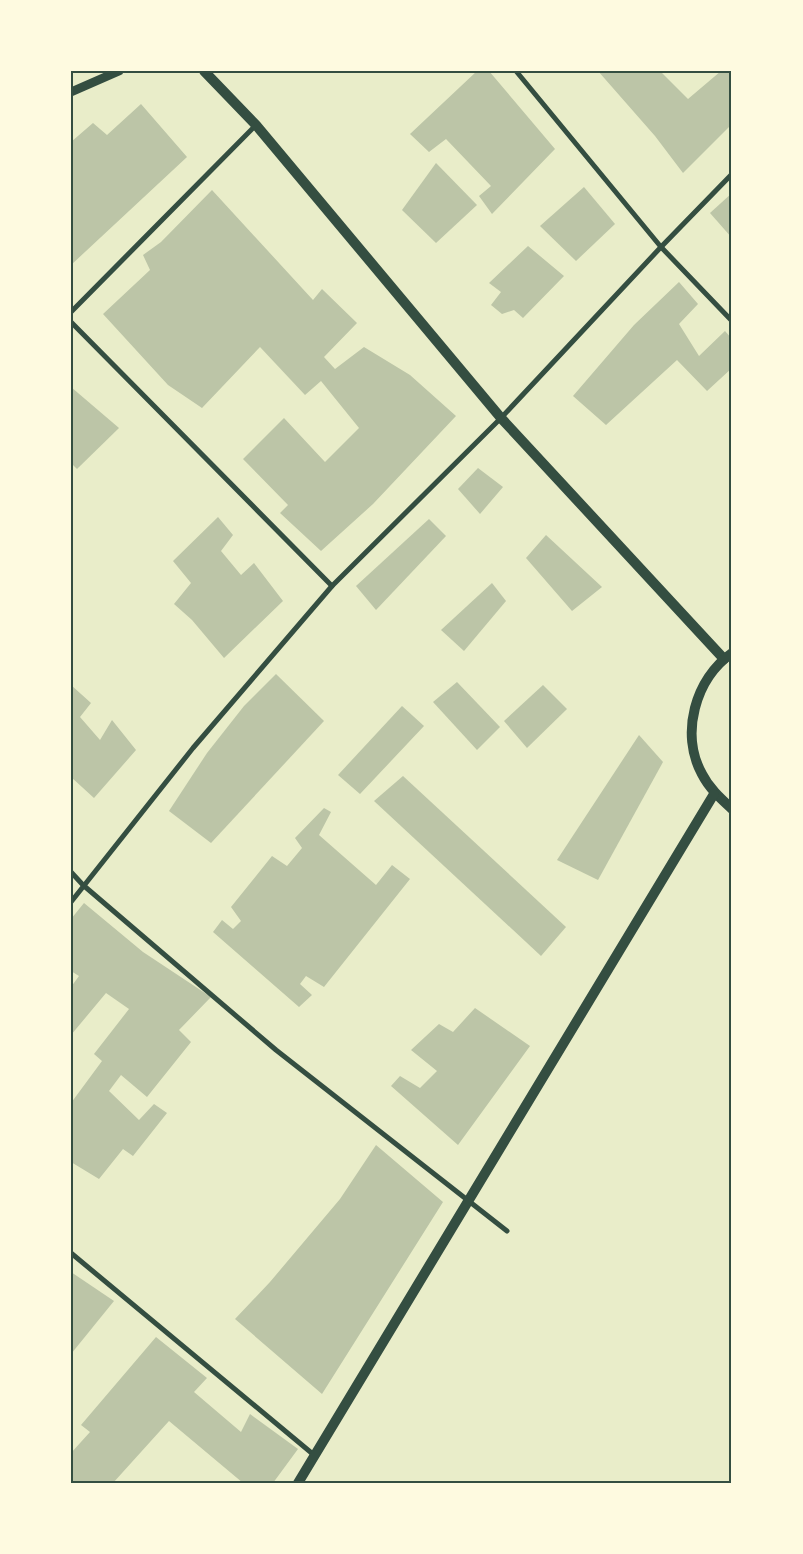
<svg xmlns="http://www.w3.org/2000/svg" width="803" height="1554" font-family="'PT Sans Narrow',sans-serif">
  <rect width="100%" height="100%" fill="#e9edc9"/>
  <g fill="#bcc5a7">
    <polygon points="477,71 489,71 555,149 492,214 479,196 491,186 446,139 429,152 410,134"/>
    <polygon points="598,71 660,71 688,99 721,71 732,71 732,124 683,173 655,136"/>
    <polygon points="141,104 187,157 71,265 71,142 93,123 107,135"/>
    <polygon points="436,163 477,205 436,243 402,210"/>
    <polygon points="584,187 615,224 576,261 540,226"/>
    <polygon points="212,190 313,300 322,289 357,323 324,357 335,369 364,347 410,375 456,416 373,504 321,551 280,513 288,505 243,459 284,418 325,462 359,428 321,381 305,395 260,347 202,408 168,385 103,314 150,270 143,255 161,242"/>
    <polygon points="732,193 732,238 710,213"/>
    <polygon points="528,246 564,276 523,318 514,310 502,314 491,305 501,292 489,283"/>
    <polygon points="679,282 698,304 679,324 699,356 725,331 732,339 732,368 707,391 677,360 606,425 573,396 634,325"/>
    <polygon points="71,387 119,428 77,469 71,463"/>
    <polygon points="478,468 503,487 480,514 458,489"/>
    <polygon points="218,517 233,535 221,551 241,575 254,563 283,601 224,658 192,620 174,604 191,583 173,561"/>
    <polygon points="429,519 446,536 376,610 356,586"/>
    <polygon points="546,535 602,587 572,611 526,558"/>
    <polygon points="492,583 506,601 464,651 441,630"/>
    <polygon points="276,674 324,721 211,843 169,811 207,753 244,706"/>
    <polygon points="457,682 500,727 477,750 433,702"/>
    <polygon points="71,685 91,703 80,717 100,740 112,720 136,750 94,798 71,777"/>
    <polygon points="543,685 567,709 527,748 504,721"/>
    <polygon points="402,706 424,726 360,794 338,775"/>
    <polygon points="639,735 663,762 598,880 557,860"/>
    <polygon points="403,776 566,927 541,956 374,801"/>
    <polygon points="324,808 331,812 319,835 376,885 392,865 410,879 324,987 306,976 300,984 312,995 299,1007 213,932 222,920 233,929 241,921 231,907 272,856 287,866 302,848 295,838"/>
    <polygon points="84,903 143,952 211,997 179,1030 191,1042 147,1097 121,1075 109,1091 139,1120 154,1104 167,1113 133,1156 123,1149 99,1179 71,1162 71,1103 102,1061 94,1054 129,1009 106,993 71,1035 71,987 79,976 71,971 71,919"/>
    <polygon points="475,1008 530,1046 458,1145 391,1086 400,1076 420,1088 437,1071 411,1050 439,1024 453,1032"/>
    <polygon points="376,1145 443,1202 322,1394 235,1319 270,1282 340,1199"/>
    <polygon points="71,1272 114,1301 71,1354"/>
    <polygon points="156,1337 207,1378 194,1392 241,1432 250,1414 298,1449 273,1483 243,1483 169,1421 113,1483 71,1483 71,1453 90,1432 81,1425"/>
  </g>
  <g fill="none" stroke-linecap="round" stroke-linejoin="round">
    <g stroke="#344e41" stroke-width="5">
      <polyline points="516,71 661,247 732,321"/>
      <polyline points="71,312 256,125"/>
      <polyline points="71,322 332,586"/>
      <polyline points="71,872 83,885 276,1050 507,1231"/>
      <polyline points="71,902 193,748 332,586 501,418 661,247 732,174"/>
      <polyline points="71,1253 314,1455"/>
    </g>
    <polyline stroke="#344e41" stroke-width="9" points="71,92 119,71"/>
    <g stroke="#344e41" stroke-width="10">
      <polyline points="204,71 256,125 501,418 724,659"/>
      <path d="M732 653C695 679 680 734 702 774 709 788 720 798 732 809"/>
      <polyline points="298,1483 714,794"/>
    </g>
  </g>
  <rect width="803" height="1554" fill="none" stroke="#fefae0" stroke-width="145"/>
  <rect x="72" y="72" width="658" height="1410" fill="none" stroke="#344e41" stroke-width="2"/>
</svg>
